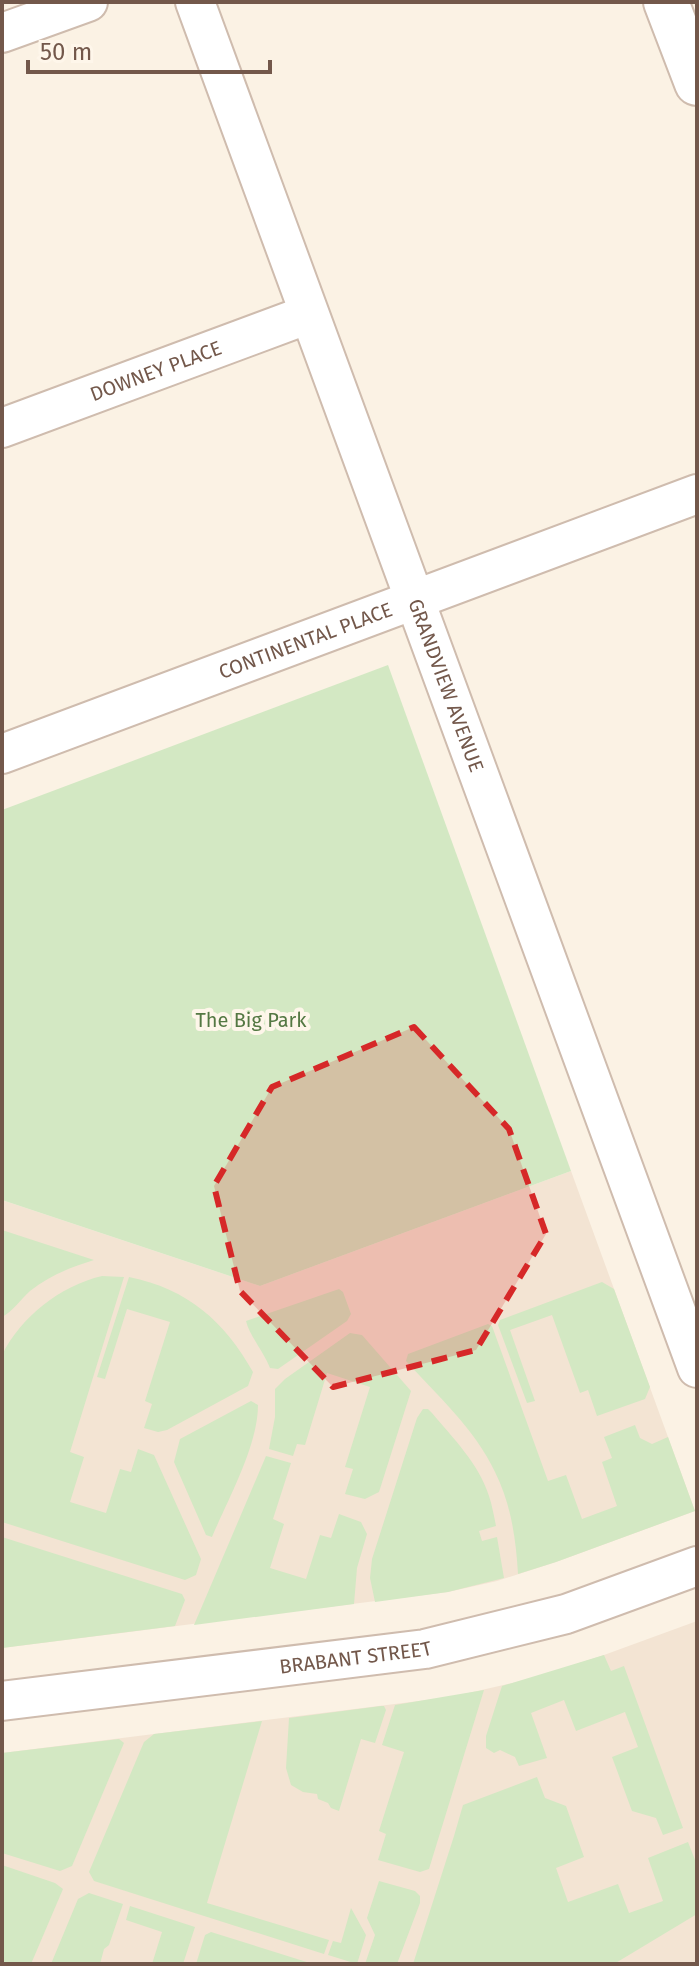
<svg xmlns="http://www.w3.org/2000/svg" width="699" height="1966" font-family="'Fira Sans',sans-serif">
  <rect width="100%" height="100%" fill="#fbf2e4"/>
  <g fill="#f3e4d3">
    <polygon points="571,1171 695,1511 556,1562 497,1581 448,1592 2,1648 2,1200 260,1286"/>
    <polygon points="697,1621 697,1964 2,1964 2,1753 451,1697 530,1679 604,1655"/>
  </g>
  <g fill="#d3e8c3">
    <polygon points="388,665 571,1171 260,1286 2,1200 2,810"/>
    <path d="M2 1230 94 1260C71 1267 49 1276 30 1291 21 1299 12 1312 2 1317Z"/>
    <path d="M102 1276 124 1277 70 1452 84 1457 70 1502 106 1513 120 1469 131 1472 138 1449 154 1455 201 1559 196 1575 185 1580 2 1522V1355C21 1317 60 1286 102 1276Z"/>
    <path d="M129 1277C188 1289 224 1321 253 1372L248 1386 167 1430 158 1432 144 1428 152 1404 145 1401 170 1322 127 1309 105 1379 97 1377Z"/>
    <polygon points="602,1282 614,1289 650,1387 645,1399 597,1416 588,1390 580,1393 552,1315 510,1330 535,1401 527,1403 498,1325 500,1320"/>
    <path d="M339 1289 343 1292 351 1314 347 1321 278 1369 270 1368C264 1352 249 1335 246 1321Z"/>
    <path d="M488 1324 492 1326 548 1481 566 1475 582 1519 617 1506 602 1462 612 1458 604 1437 635 1425 640 1438 652 1444 668 1437 695 1511 556 1562 518 1574C516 1539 511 1504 495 1472 475 1429 437 1395 406 1361L408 1354Z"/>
    <polygon points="350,1333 362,1335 411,1391 379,1492 365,1499 345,1494 353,1469 345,1467 370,1387 327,1373 305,1445 297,1444 293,1456 269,1449 275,1417 275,1389 285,1379"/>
    <path d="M251 1401 258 1405C258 1446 228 1499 212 1537L206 1535 174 1462 180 1439Z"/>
    <path d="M423 1409H428L432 1413C453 1438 479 1464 489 1496 492 1505 494 1516 496 1526L479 1531 482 1541 497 1537 504 1578 448 1592 375 1602 370 1578 372 1559 417 1418Z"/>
    <polygon points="266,1456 291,1463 273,1519 284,1524 270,1568 306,1579 320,1535 331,1538 339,1514 361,1522 367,1534 357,1568 354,1604 194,1625"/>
    <polygon points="2,1537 182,1594 185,1600 175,1626 2,1648"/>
    <polygon points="604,1655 611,1671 624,1666 683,1828 663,1835 656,1818 632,1811 612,1757 638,1747 625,1712 576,1731 564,1700 531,1713 547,1758 519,1766 515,1757 500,1750 494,1753 486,1748 486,1736 502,1686"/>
    <polygon points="484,1690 429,1869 420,1872 378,1860 386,1834 379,1831 404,1752 382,1745 395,1705"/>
    <polygon points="381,1706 384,1706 386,1710 375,1743 361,1739 339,1811 331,1808 328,1803 318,1799 317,1794 303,1792 291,1785 286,1768 289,1718"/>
    <polygon points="262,1721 207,1903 329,1940 324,1954 94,1881 89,1872 141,1749 144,1742 154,1734"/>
    <polygon points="119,1739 124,1743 72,1866 60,1871 2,1853 2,1753"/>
    <polygon points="537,1777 545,1798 566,1806 584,1857 556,1868 568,1902 618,1884 629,1913 663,1901 648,1858 688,1842 697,1865 697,1914 614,1964 413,1964 454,1836 463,1805"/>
    <polygon points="2,1865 55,1883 63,1889 31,1964 2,1964"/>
    <polygon points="379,1881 415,1891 420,1896 420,1903 397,1964 365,1964 375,1935 367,1918"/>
    <polygon points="89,1893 123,1904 109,1945 104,1949 100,1964 51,1964 78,1899"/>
    <polygon points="130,1906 195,1927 183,1964 152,1964 162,1932 126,1920"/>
    <polygon points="351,1908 366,1935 357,1964 328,1955 333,1941 341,1943"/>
    <polygon points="211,1932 313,1964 196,1964 205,1935"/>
  </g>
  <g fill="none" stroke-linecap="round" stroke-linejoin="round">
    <g stroke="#cfbcae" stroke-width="42">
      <g id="minor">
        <path id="s1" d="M195 2 697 1368"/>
        <polyline points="2,33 88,2"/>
        <path id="s2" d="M2 428 309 314"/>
        <path id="s3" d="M2 754 697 494"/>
        <path id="s4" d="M2 1701 425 1649 566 1614 697 1566"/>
      </g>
    </g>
    <g stroke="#cfbcae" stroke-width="48">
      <polyline id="tertiary" points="666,2 697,83"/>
    </g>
    <use href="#minor" stroke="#fff" stroke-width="38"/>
    <use href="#tertiary" stroke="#fff" stroke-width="44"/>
  </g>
  <path fill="#d62828" fill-opacity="0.2" stroke="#d62828" stroke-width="6" stroke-dasharray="16 10" stroke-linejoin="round" d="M414 1027 509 1129 546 1234 476 1350 333 1387 240 1291 214 1186 272 1087Z"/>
  <g text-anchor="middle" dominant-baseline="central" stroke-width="8" stroke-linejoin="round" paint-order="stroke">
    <g font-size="20" fill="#73584b" stroke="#fef6ea">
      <text stroke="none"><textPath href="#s2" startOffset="164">DOWNEY PLACE</textPath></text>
      <text stroke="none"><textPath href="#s3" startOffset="324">CONTINENTAL PLACE</textPath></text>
      <text stroke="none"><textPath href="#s1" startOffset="728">GRANDVIEW AVENUE</textPath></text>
      <text stroke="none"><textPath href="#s4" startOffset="356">BRABANT STREET</textPath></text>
    </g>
    <g font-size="20" fill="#547843" stroke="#fef6ea">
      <text x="251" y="1020">The Big Park</text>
    </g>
  </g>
  <rect width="699" height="1966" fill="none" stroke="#73584b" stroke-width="8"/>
  <path d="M28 60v12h242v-12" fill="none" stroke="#73584b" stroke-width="4"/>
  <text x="40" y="60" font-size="24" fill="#73584b" stroke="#fef6ea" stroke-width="6" paint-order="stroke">50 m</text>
</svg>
